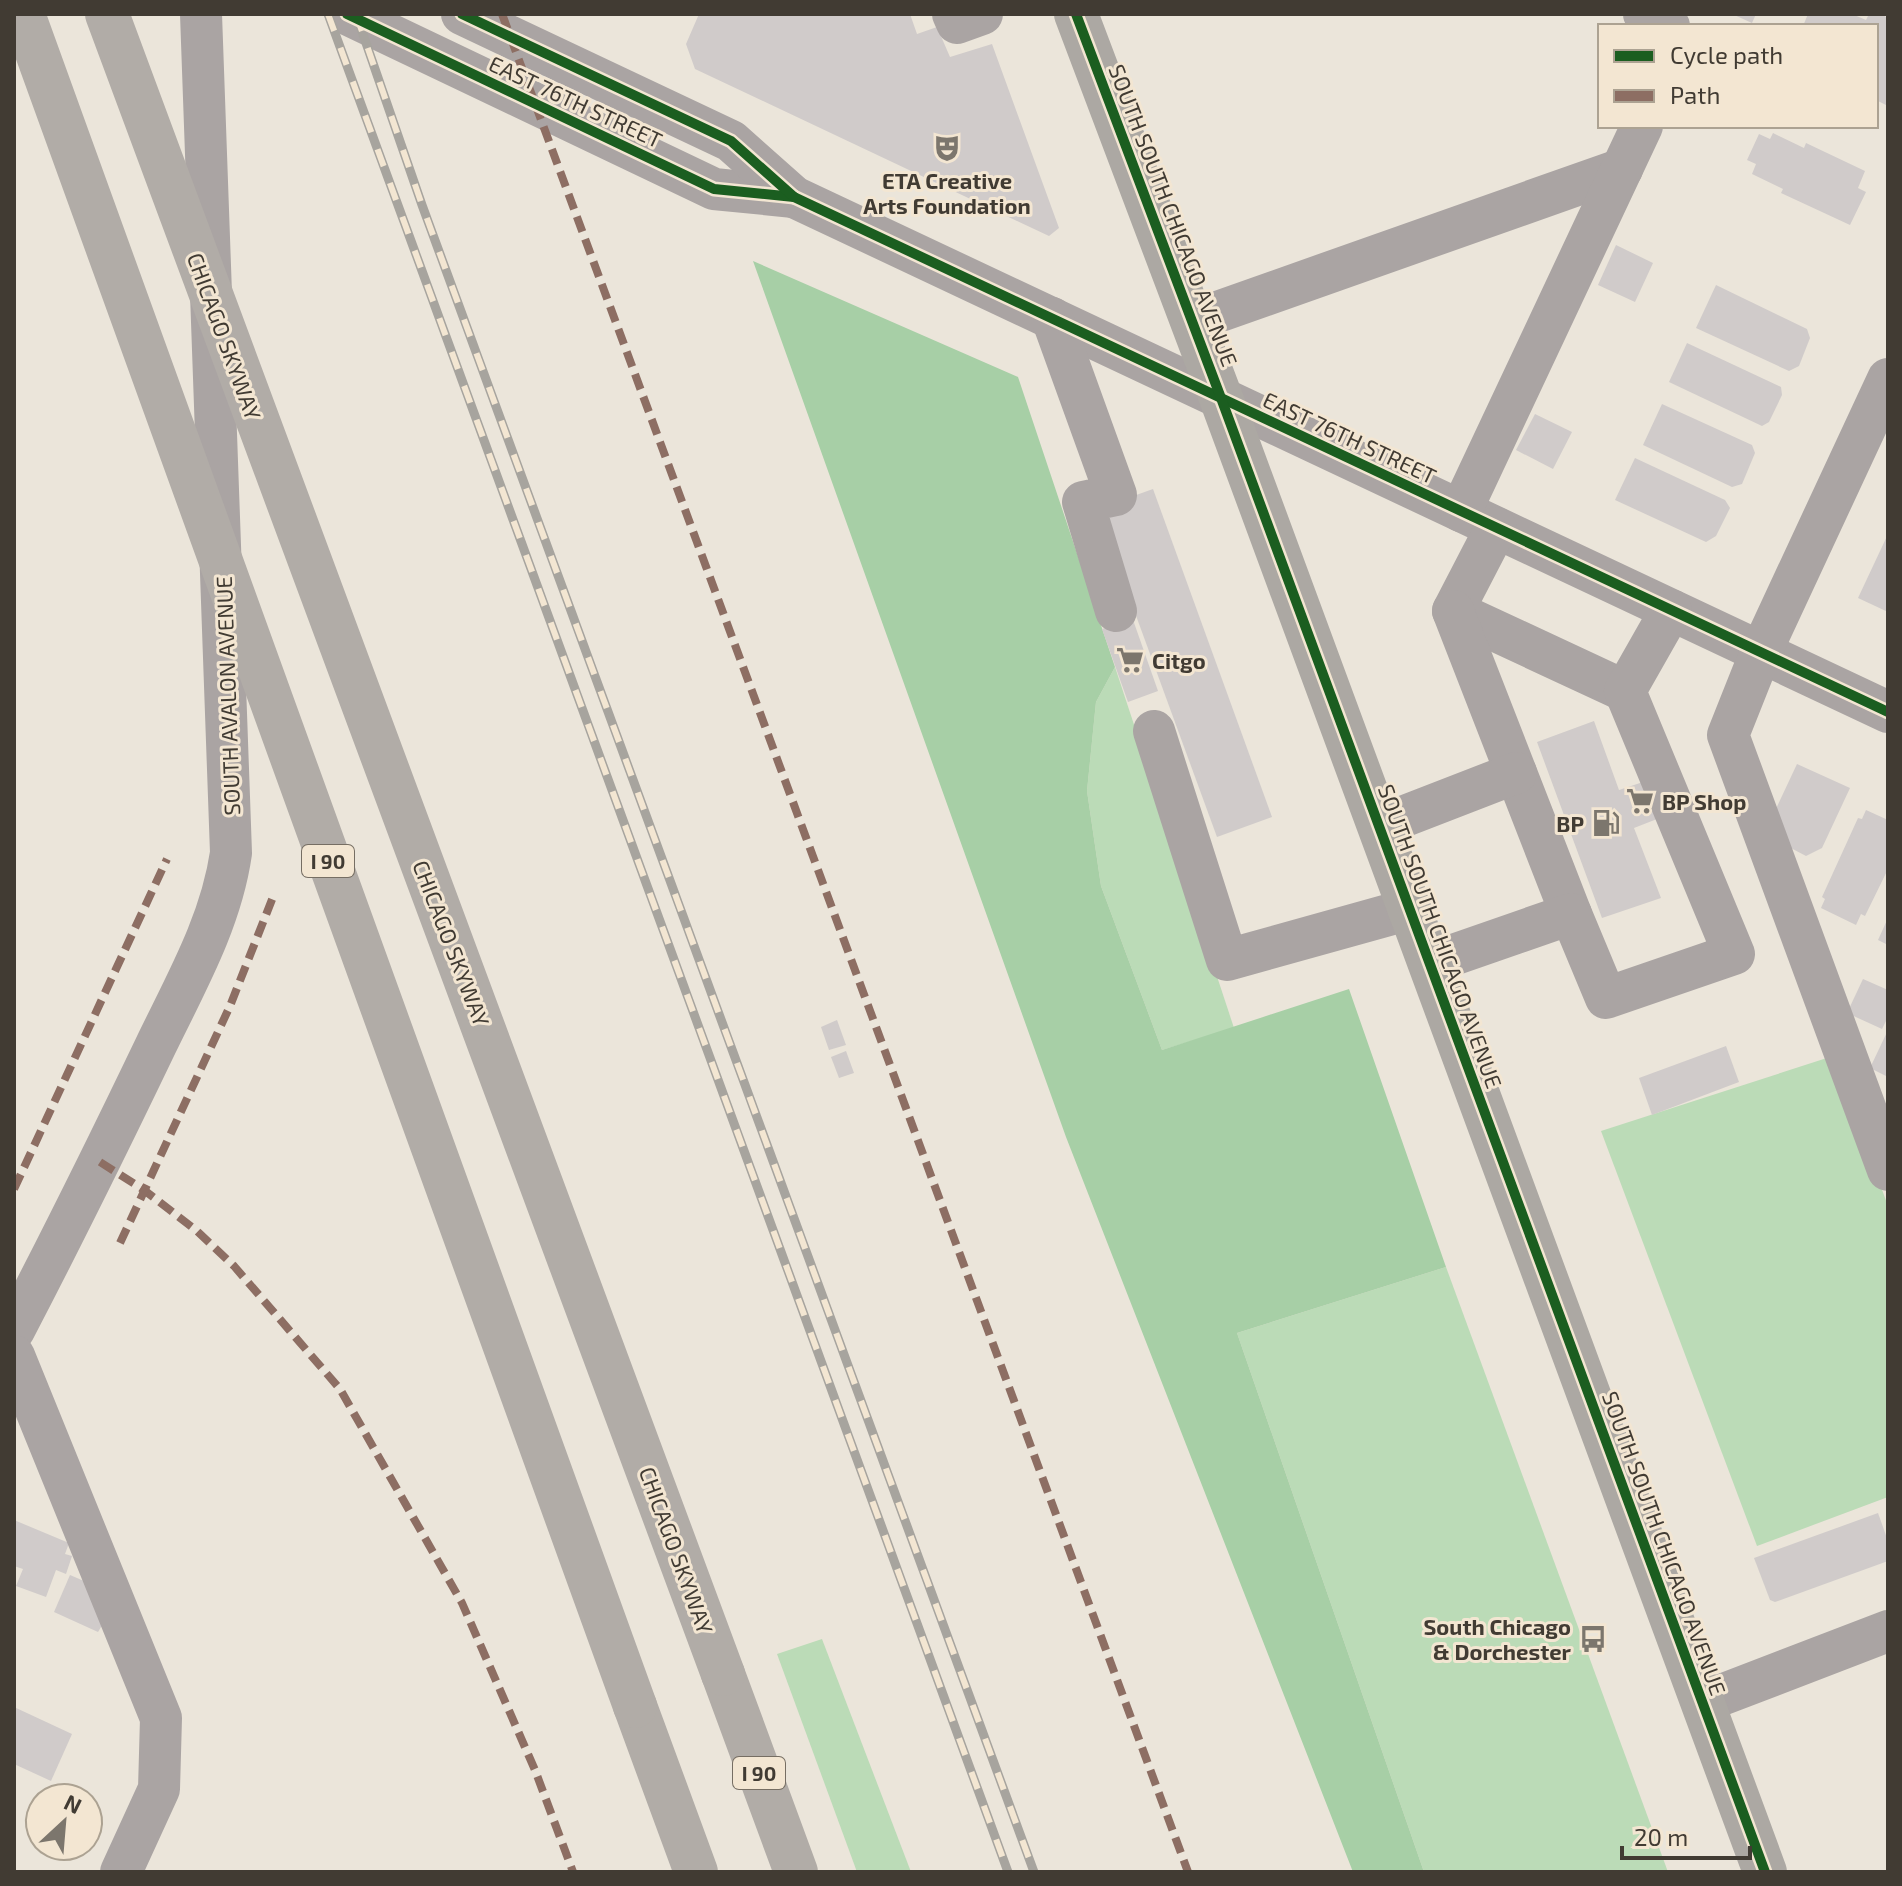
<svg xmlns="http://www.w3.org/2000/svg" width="1902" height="1886" font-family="'Exo 2',sans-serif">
  <rect width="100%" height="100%" fill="#ebe5da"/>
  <g fill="#bbdbb7">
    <polygon points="1115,667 1234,1028 1162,1050 1101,886 1087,791 1096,702"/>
    <polygon points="1833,1056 1888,1206 1888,1497 1757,1546 1601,1131"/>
    <polygon points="1446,1267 1668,1872 1424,1872 1237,1333"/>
    <polygon points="822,1639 911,1872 857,1872 777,1654"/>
  </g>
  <polygon fill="#a7cfa6" points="753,261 1018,377 1115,667 1096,702 1087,791 1101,886 1162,1050 1349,989 1446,1267 1237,1333 1424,1872 1353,1872 1066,1137"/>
  <g fill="#d0cbca">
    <polygon points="699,14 910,14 917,34 937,27 950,57 992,44 1059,228 1049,236 695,69 686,44"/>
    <polygon points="1732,14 1756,14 1752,23"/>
    <polygon points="1808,14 1852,14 1866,20 1869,14 1881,14 1888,18 1888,106 1876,100 1876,26 1803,26"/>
    <polygon points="1773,133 1804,148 1806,143 1865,171 1858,188 1866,192 1850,225 1781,193 1783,189 1752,174 1756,164 1747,160 1759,134 1770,139"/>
    <polygon points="1616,245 1653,263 1635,302 1598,285"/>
    <polygon points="1716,285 1807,329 1810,338 1799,366 1789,371 1696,328"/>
    <polygon points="1687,343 1781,387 1782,395 1769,422 1762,426 1669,382"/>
    <polygon points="1662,404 1752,445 1755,453 1742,484 1732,487 1643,445"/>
    <polygon points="1535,414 1572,432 1553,469 1516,450"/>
    <polygon points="1635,458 1725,500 1730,508 1716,536 1706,542 1615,500"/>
    <polygon points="1153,489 1272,817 1217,837 1097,509"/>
    <polygon points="1888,534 1888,612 1858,598"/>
    <polygon points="1132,617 1158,691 1128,702 1102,629"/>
    <polygon points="1594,721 1619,790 1643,782 1657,819 1634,828 1661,898 1602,918 1537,742"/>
    <polygon points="1797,764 1850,788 1822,848 1806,856 1787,846 1774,813"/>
    <polygon points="1866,810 1888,820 1888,869 1865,916 1861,914 1856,925 1821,908 1825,899 1822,897 1858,818 1862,819"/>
    <polygon points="1888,918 1888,945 1878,940"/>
    <polygon points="1863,979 1888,990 1888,1017 1882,1029 1847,1013"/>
    <polygon points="837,1020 846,1045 829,1050 821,1027"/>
    <polygon points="1888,1030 1888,1077 1870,1068"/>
    <polygon points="1726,1046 1739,1082 1652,1115 1639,1078"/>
    <polygon points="846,1051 854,1073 839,1078 831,1057"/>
    <polygon points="1878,1513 1888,1541 1888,1561 1775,1602 1770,1600 1754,1558"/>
    <polygon points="14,1520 69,1543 65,1554 72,1556 66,1574 56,1570 46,1597 16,1586 23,1569 14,1566"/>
    <polygon points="70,1575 91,1584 104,1622 98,1632 54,1612"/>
    <polygon points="14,1707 72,1734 51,1781 14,1764"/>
  </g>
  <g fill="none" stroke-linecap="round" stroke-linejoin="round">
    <g stroke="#aaa4a3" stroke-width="42">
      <polyline points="347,14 714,189 794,197"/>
      <polyline points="462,14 731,141 794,197 1888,712"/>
      <polyline points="953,14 957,23 982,14"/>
      <polyline points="1644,14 1669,26"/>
      <polyline points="1052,318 1116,495 1083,502 1116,611"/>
      <polyline points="1192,321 1622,169"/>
      <polyline points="1888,379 1761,652 1728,735 1888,1170"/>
      <polyline points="1461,511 1642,126"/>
      <polyline points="1496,528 1453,611 1625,691"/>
      <polyline points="1453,611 1571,914"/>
      <polyline points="1154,731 1227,960 1410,909"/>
      <polyline points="1379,826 1516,773"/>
      <polyline points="1430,963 1571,914 1606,998 1734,954 1625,691 1671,610"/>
      <path d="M14 1330C63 1236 110 1141 156 1045 186 983 221 922 231 853L201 14"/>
      <polyline points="14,1356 161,1718 159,1789 121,1872"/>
      <polyline points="1703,1702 1888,1631"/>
    </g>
    <polyline stroke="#aca8a3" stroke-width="44" points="1076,14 1221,398 1765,1872"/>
    <g stroke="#b1aca7" stroke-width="44">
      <polyline points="723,1674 796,1872"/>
      <polyline points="635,1706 696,1872"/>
    </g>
    <g stroke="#a7a49e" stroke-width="9">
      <g id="rail">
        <polyline points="328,14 1008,1872"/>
        <polyline points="356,14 422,205 1034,1872"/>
      </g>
    </g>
    <use href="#rail" stroke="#f3e6d2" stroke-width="6" stroke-dasharray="18" stroke-linecap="butt"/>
    <g stroke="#b1aca7" stroke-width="44">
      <polyline points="23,14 635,1706"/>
      <polyline points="107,14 723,1674"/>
    </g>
    <g stroke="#8d6e63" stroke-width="8" stroke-dasharray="16 8" stroke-linecap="butt">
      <polyline points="502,14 1188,1872"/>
      <polyline points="100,1162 144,1190 197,1231 234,1266 340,1389 462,1603 535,1770 573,1872"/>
      <polyline points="14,1189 167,859"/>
      <polyline points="120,1243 230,1006 273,897"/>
    </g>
    <g stroke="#f3e6d2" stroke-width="15">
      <g id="cycleway">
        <polyline points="347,14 714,189 794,197"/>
        <polyline points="462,14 731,141 794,197 1888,712"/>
        <polyline points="1076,14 1221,398 1765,1872"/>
      </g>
    </g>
    <use href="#cycleway" stroke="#1b5e20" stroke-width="10"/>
  </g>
  <defs>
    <g id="theatre-bare" transform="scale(2.16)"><path d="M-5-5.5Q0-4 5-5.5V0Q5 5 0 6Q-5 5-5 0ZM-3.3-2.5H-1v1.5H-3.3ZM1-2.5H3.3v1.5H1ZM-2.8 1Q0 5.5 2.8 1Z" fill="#7c766d" stroke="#f3e6d2" stroke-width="2.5" paint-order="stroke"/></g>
    <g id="supermarket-bare" transform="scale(2.16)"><path d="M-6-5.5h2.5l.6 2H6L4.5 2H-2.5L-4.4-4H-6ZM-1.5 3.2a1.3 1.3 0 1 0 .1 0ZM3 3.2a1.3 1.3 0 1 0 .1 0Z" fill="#7c766d" stroke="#f3e6d2" stroke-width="2.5" paint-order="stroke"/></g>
    <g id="fuel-bare" transform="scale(2.16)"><path d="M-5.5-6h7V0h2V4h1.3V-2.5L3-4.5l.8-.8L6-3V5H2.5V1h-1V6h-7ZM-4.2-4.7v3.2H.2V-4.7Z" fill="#7c766d" stroke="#f3e6d2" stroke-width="2.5" paint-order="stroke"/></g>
    <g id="bus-bare" transform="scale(2.16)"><path d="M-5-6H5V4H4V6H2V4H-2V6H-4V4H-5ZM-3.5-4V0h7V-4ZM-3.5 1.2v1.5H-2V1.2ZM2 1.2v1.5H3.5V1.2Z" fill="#7c766d" stroke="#f3e6d2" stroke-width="2.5" paint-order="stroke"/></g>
  </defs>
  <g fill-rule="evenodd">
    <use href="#theatre-bare" x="947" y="148"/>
    <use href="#supermarket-bare" x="1130" y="660"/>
    <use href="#supermarket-bare" x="1640" y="801"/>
    <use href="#fuel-bare" x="1606" y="823"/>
    <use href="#bus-bare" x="1593" y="1639"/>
  </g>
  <g text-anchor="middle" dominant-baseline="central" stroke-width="6" stroke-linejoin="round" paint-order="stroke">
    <g fill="#f3e6d2" stroke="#766e63" stroke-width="2">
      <rect x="302" y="845" width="52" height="32" rx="6"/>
      <rect x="733" y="1757" width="52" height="32" rx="6"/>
    </g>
    <g font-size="20" font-weight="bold" fill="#413b33">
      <text x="328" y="861">I 90</text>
      <text x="759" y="1773">I 90</text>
    </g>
    <g font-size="22" fill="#413b33" stroke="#f3e6d2">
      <text transform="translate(576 101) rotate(25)">EAST 76TH STREET</text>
      <text transform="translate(1174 215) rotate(69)">SOUTH SOUTH CHICAGO AVENUE</text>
      <text transform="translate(225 336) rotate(70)">CHICAGO SKYWAY</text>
      <text transform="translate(1350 437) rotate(25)">EAST 76TH STREET</text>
      <text transform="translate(227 696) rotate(-92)">SOUTH AVALON AVENUE</text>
      <text transform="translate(1441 936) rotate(70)">SOUTH SOUTH CHICAGO AVENUE</text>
      <text transform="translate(452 943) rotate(69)">CHICAGO SKYWAY</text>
      <text transform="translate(1665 1543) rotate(70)">SOUTH SOUTH CHICAGO AVENUE</text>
      <text transform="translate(677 1550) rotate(70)">CHICAGO SKYWAY</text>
    </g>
    <g font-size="22" font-weight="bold" fill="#413b33" stroke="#f3e6d2" text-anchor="start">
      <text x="947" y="180" text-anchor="middle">ETA Creative<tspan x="947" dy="25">Arts Foundation</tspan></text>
      <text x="1152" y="660">Citgo</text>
      <text x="1662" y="801">BP Shop</text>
      <text x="1584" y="823" text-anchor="end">BP</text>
      <text x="1571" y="1626" text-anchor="end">South Chicago<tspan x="1571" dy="25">&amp; Dorchester</tspan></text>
    </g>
  </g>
  <rect width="1902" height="1886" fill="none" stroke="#413b33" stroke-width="32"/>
  <rect x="1598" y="24" width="280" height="104" fill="#f3e6d2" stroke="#aca292" stroke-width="2"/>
  <rect x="1614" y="50" width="40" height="12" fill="#1b5e20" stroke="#aca292" stroke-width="2"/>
  <text x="1670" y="64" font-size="24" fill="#413b33">Cycle path</text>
  <rect x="1614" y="90" width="40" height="12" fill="#8d6e63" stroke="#aca292" stroke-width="2"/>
  <text x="1670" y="104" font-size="24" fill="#413b33">Path</text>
  <g transform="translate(64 1822) rotate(26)"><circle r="38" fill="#f3e6d2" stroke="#aca292" stroke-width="2"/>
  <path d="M0-6L14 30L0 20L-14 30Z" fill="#7c766d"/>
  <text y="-12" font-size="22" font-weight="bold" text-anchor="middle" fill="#413b33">N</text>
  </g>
  <path d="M1622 1846v12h128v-12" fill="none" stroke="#413b33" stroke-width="4"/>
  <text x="1634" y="1846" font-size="24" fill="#413b33" stroke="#f3e6d2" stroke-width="6" paint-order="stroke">20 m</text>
</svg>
